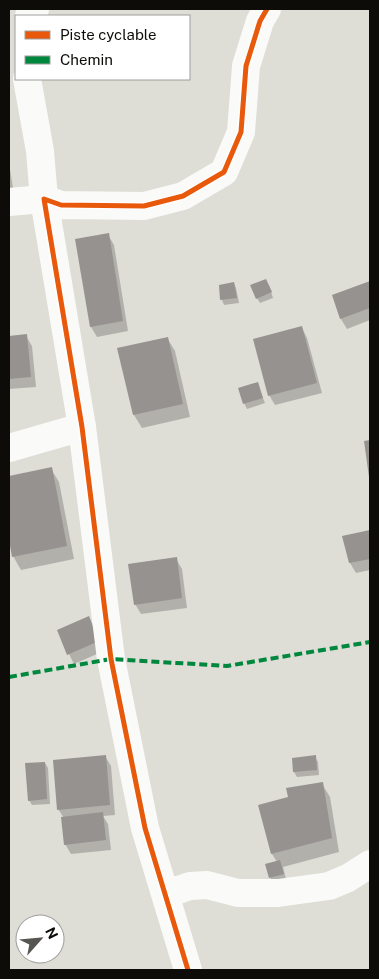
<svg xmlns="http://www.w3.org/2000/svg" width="379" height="979" font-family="'Public Sans',sans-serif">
  <rect width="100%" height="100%" fill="#deddd6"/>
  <g fill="#0003">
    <polygon points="9,163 15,200 9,201"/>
    <polygon points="108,235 114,245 128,331 97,337 91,327"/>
    <polygon points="234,283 236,288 239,303 224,305 222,300 221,286"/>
    <polygon points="370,283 370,320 347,329 341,319 333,296"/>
    <polygon points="269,285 273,298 260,303 257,298"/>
    <polygon points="302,328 307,338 322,393 275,405 269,395"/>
    <polygon points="26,336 32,346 36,387 9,389 9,337"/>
    <polygon points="167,338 175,351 190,417 142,428 134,415"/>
    <polygon points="257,383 265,403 247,409 244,403"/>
    <polygon points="51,469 59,482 74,559 21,570 13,556 9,534 9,477"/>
    <polygon points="370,531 370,570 356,573 350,563 344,537"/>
    <polygon points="176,559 182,569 187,608 141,614 135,604"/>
    <polygon points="88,618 104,651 74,664 69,654"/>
    <polygon points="105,756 111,766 115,815 103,816 108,824 111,850 71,854 65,844 64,818 58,809"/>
    <polygon points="315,757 318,762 319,775 297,777 294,772"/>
    <polygon points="45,763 48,768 50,804 32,805 29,800"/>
    <polygon points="322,784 330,797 339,852 283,867 286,879 273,882 270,877 277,862 272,854 259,806 289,798"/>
  </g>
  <g fill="#95928f">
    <polygon points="109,233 123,321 90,327 75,239"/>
    <polygon points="266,279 272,292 256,299 250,285"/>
    <polygon points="370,281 370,308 340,319 332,295"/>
    <polygon points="234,282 237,298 220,300 219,285"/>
    <polygon points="302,326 317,383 268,396 253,339"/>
    <polygon points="27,334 31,377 9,379 9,336"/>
    <polygon points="168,337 183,404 133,415 117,348"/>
    <polygon points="258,382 263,398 243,404 238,388"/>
    <polygon points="370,440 370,477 369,477 364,441"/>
    <polygon points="52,467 67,546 12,557 9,540 9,476"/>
    <polygon points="370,530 370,559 349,563 342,536"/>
    <polygon points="177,557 182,598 134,605 128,564"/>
    <polygon points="89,616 99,641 67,655 57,630"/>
    <polygon points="106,755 110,805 57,810 53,760"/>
    <polygon points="316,755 317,770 293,772 292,758"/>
    <polygon points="45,762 47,799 28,801 25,763"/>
    <polygon points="323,782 332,838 271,854 258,805 288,797 286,788"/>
    <polygon points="103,812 106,840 64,845 61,817"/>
    <polygon points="280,860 284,874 269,878 265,864"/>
  </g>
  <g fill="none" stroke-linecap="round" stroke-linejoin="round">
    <g stroke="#fafaf9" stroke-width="28">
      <polyline points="29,16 35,9"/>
      <polyline points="9,202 44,199 40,151 27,79"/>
      <polyline points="9,448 82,427"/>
      <polyline points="164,890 178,890 190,886 207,885 238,893 278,893 329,886 348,878 370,864"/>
      <polyline points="188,970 145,828 111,659 82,427 44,199 61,205 144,206 183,196 224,172 241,132 246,66 260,21 267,9"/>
    </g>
    <polyline stroke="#00873e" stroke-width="4" stroke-dasharray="8 4" stroke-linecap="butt" points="9,677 111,659 227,666 370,642"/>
    <g stroke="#fff" stroke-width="8">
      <polyline id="cycleway" points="188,970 145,828 111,659 82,427 44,199 61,205 144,206 183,196 224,172 241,132 246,66 260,21 267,9"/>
    </g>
    <use href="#cycleway" stroke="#e8590c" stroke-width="5"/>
  </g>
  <rect width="379" height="979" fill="none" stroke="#0d0c09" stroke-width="20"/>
  <rect x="15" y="15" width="175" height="65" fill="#ffffff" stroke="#9e9e9d"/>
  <rect x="25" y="31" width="25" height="8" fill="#e8590c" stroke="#9e9e9d"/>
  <text x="60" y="40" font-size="15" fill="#0d0c09">Piste cyclable</text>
  <rect x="25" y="56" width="25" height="8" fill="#00873e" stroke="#9e9e9d"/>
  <text x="60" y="65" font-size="15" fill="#0d0c09">Chemin</text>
  <g transform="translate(40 939) rotate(63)"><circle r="24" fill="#ffffff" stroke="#9e9e9d"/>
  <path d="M0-4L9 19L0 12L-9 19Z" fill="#565551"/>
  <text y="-8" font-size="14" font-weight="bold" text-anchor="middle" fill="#0d0c09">N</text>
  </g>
</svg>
